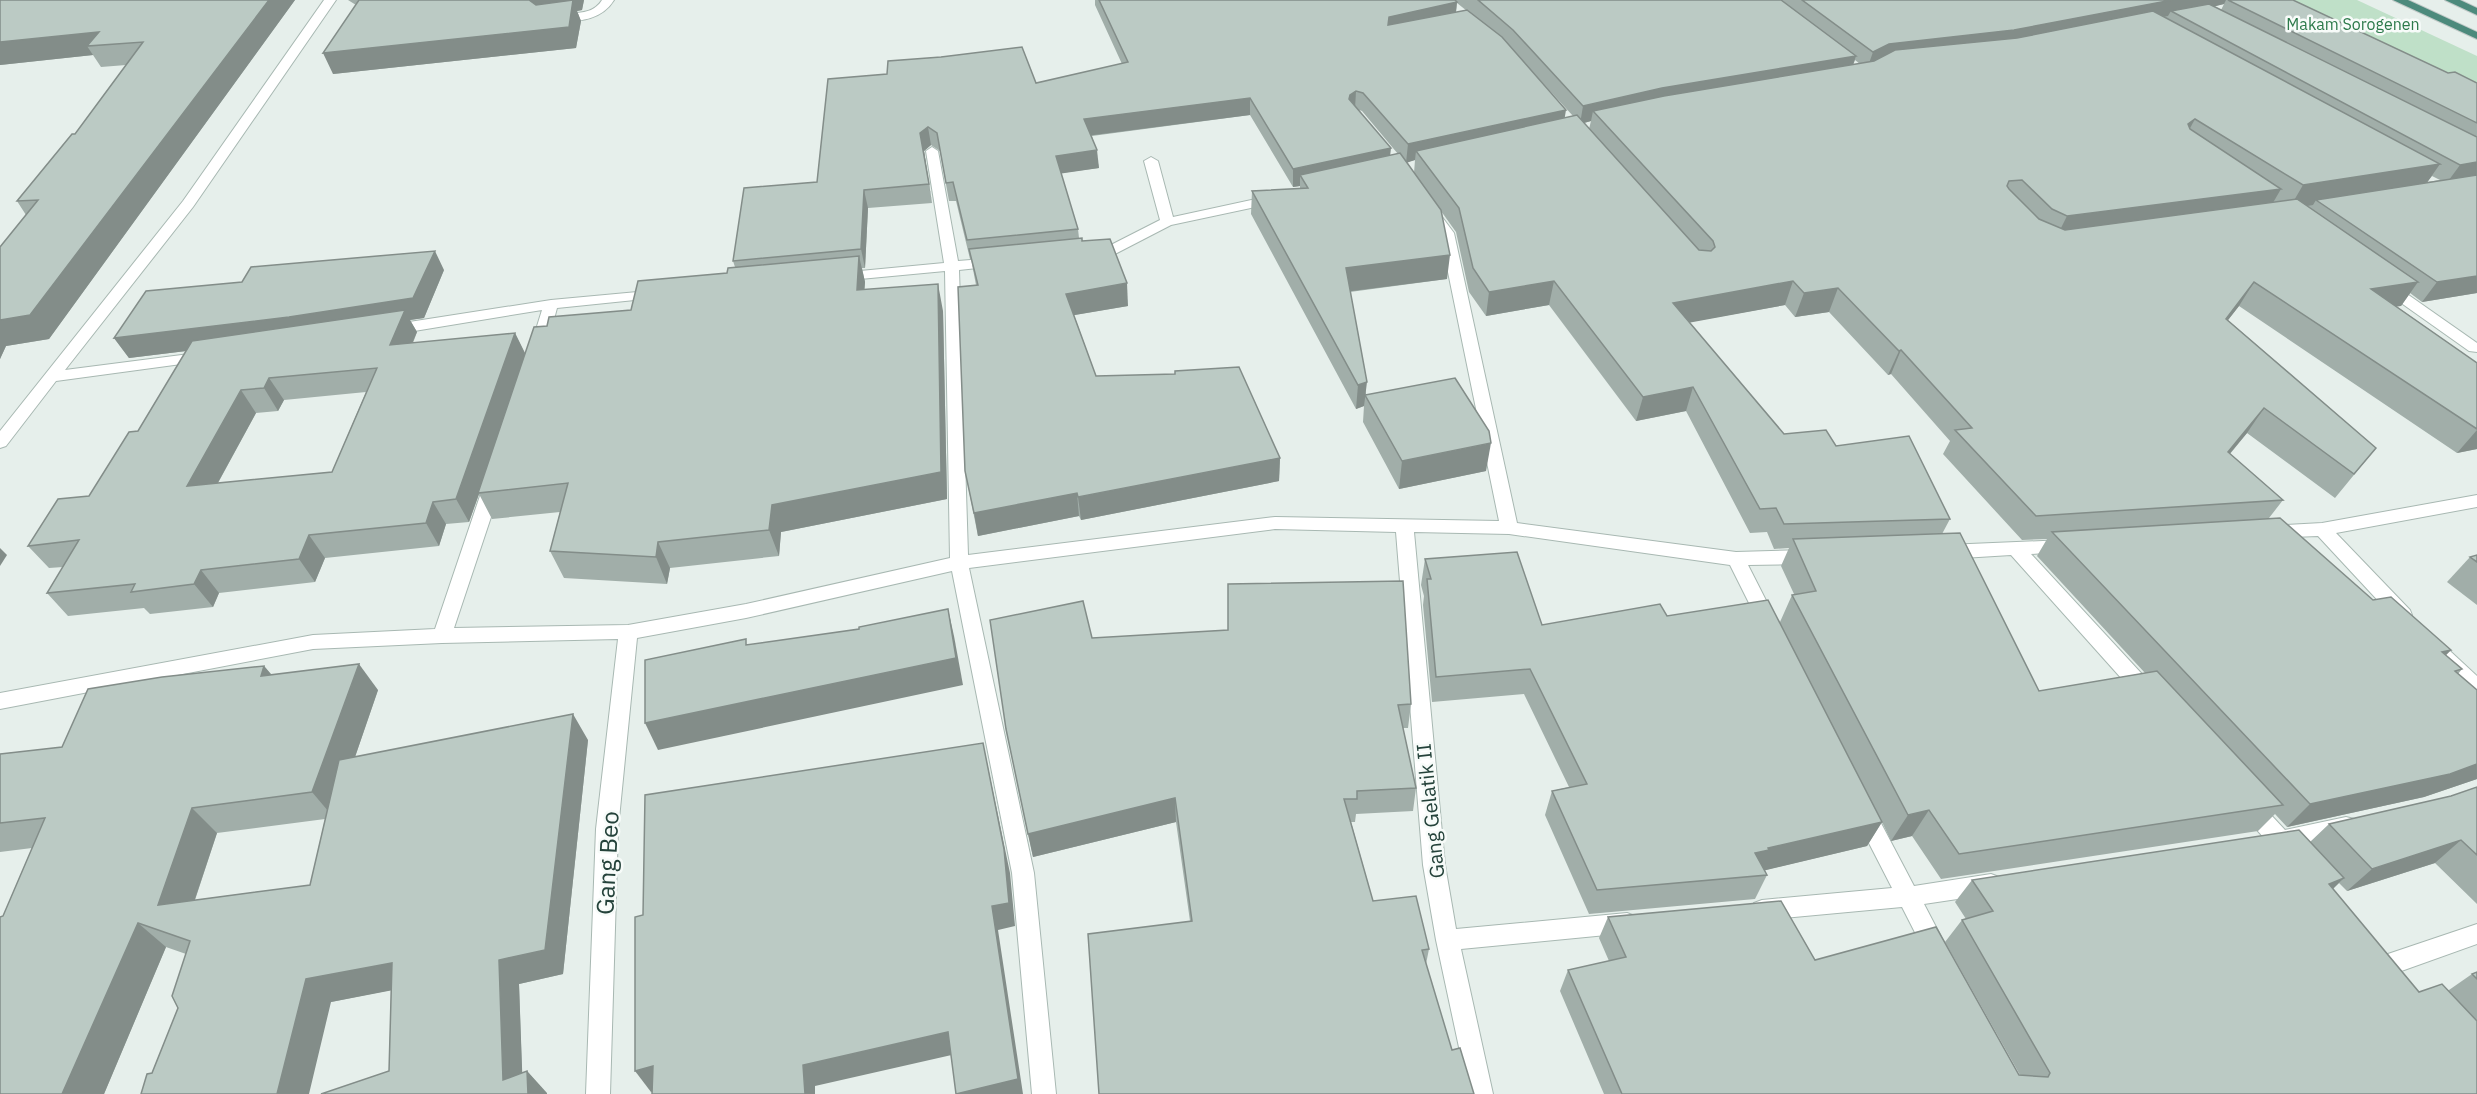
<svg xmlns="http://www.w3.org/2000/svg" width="2477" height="1094" font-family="'IBM Plex Sans',sans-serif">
  <rect width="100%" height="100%" fill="#e6efeb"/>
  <polygon fill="#bfe0c8" points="2249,0 2357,0 2477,56 2477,95"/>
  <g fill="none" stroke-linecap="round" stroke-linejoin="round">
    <g stroke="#a8b8b2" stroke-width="2">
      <polygon id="service" points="2477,924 2477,944 2393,974 2385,971 2381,963 2385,955"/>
    </g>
    <g stroke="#a8b8b2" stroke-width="2">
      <g id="minor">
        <polygon points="324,0 336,0 193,207 65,370 205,352 213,357 211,360 56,381 6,446 0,448 0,431 183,201"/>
        <path d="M602 0H614C601 21 578 21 555 23L549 20C565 8 590 20 602 0Z"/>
        <polygon points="932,147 938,151 958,261 996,258 1003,262 996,266 959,270 968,555 1275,517 1499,521 1440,233 1424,212 1431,208 1436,209 1454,233 1517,523 1736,552 1807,550 1813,552 1816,557 1813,562 1807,564 1748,565 1778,624 1776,629 1769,631 1762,629 1730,565 1509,534 1414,532 1445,865 1456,929 1627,913 1635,916 1638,923 1635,930 1627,933 1461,949 1493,1094 1469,1094 1436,940 1423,865 1396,532 1275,529 969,568 1034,873 1056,1094 1032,1094 1012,873 952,571 746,618 637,638 618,829 610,1094 586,1094 596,829 618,639 442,643 313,649 0,709 0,693 313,635 435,629 484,484 487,480 499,480 502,484 454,628 628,625 746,604 950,558 945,271 839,281 832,277 839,273 944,263 926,151"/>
        <polygon points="1151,157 1158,161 1173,217 1274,195 1281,199 1274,203 1171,225 1113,255 1085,257 1083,254 1085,251 1105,248 1160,220 1144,161"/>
        <polygon points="2385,281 2390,282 2477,343 2477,352 2469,351 2380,288 2378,285"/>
        <polygon points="659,290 664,291 666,294 664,297 557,308 546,349 538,354 530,349 542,310 390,335 382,330 390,325 551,300"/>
        <polygon points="2477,495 2477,507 2336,533 2410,610 2412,615 2410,620 2403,622 2396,620 2318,536 2269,538 2263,536 2260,532 2263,528 2269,526 2322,523"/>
        <polygon points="2065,540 2071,541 2074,546 2071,551 2031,554 2153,686 2156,692 2153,698 2146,700 2139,698 2011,555 1946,559 1940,557 1937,552 1940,547 1946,545"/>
        <polygon points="2443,648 2450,651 2477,676 2477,696 2470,694 2436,661 2433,656 2436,651"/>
        <polygon points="2249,797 2257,800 2285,830 2346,817 2354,819 2357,826 2354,833 2346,835 2298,846 2300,850 2297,857 2289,860 2281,857 2241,812 2238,806 2241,800"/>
        <polygon points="1864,803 1872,806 1914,886 1991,874 1999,877 2002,884 1999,891 1991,894 1924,904 1948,950 1944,958 1936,961 1928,958 1902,907 1762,920 1754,917 1751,910 1754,903 1762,900 1892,888 1853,812 1856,806"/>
      </g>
    </g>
    <g stroke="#c2cac8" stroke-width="2">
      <g id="trunk">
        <polygon points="2393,0 2408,0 2477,32 2477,39"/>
        <polygon points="2445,0 2460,0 2477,8 2477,15"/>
      </g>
    </g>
    <use href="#service" fill="#fff" fill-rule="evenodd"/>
    <use href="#minor" fill="#fff" fill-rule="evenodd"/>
    <use href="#trunk" fill="#4c8a7c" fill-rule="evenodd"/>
  </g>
  <g fill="#a1aea9" fill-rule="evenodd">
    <polygon points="0,0 295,0 49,339 6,346 0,359 0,247 26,215 17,201 75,134 126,65 101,67 93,55 0,65"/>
    <polygon points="348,0 584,0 582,10 577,11 581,21 576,48 333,74 356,5"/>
    <path d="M1095 0H2293L2448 73 2477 83V293L2422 302 2410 293 2401 306H2396L2477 363V449L2457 453 2239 306 2228 320 2376 448 2335 498 2247 433 2230 454 2283 500 2269 518 2373 600 2451 650 2446 655 2462 669 2458 674 2477 690V779L2424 797 2287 827 2275 814 2258 831 1941 879 1912 836 1891 841 1882 822 1867 846 1765 870 1767 875 1755 899 1589 914 1545 815 1552 791 1569 787 1524 694 1432 702 1423 605 1424 596 1421 585 1425 559 1542 625 1667 616 1780 622 1792 595 1794 594 1781 566 1789 548 1774 549 1767 532 1750 533 1686 411 1636 421 1549 305 1486 316 1469 292 1456 232 1441 211 1447 279 1350 292 1366 394 1486 471 1399 489 1363 422 1364 406 1356 409 1251 214 1252 191 1300 189V186L1293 187 1250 115 1092 136 1099 168 1061 173 1078 229 1079 238 1082 241 1128 306 1074 315 1096 376 1280 458 1279 481 1081 520 1079 516 978 536 965 471 976 285 971 259H970L956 201H949L940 151 931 145 924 151 932 203 868 208 865 268H862L865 282 864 290 943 311 947 499 781 532 779 556 670 568 667 584 564 578 550 551 560 512 492 519 479 494 469 522 446 524 439 546 325 558 315 582 219 593 213 607 150 614 144 608 68 616 47 593 63 567 49 568 28 546 89 496 138 431 186 351 129 358 114 338 444 270 424 318 410 320 417 332 413 343 515 333 525 354 547 326 631 310 727 273 735 267 733 261 817 182 828 79 1036 83 1122 64 1095 5ZM1457 3 1467 11 1456 13ZM2224 4 2221 10 2214 6ZM1518 56 1573 116 1565 118ZM1855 60 1860 64 1853 65ZM1359 110 1362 111 1398 154 1390 156ZM1591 121 1589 129 1584 123ZM1415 160 1414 173 1407 162ZM2432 176 2440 180 2427 182ZM1785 305 1795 317 1829 312 1888 375 1891 374 1950 441 1943 454 2022 540 2047 539 2037 556 2145 673 2039 691 1942 534 1950 519 1784 434 1689 322ZM366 392 332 472 218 483 256 413 278 411 284 400Z"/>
    <polygon points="2477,555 2477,605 2447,582 2470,557"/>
    <polygon points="1092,638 1411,704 1408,728 1403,728 1416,788 1413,811 1356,814 1355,822 1351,822 1373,901 1429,949 1426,964 1452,1050 1474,1094 1190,921 1176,822 1033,857 1006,729"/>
    <path d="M264 666 271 674 378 690 355 757 588 740 563 974 519 984 522 1073 527 1071 547 1094H321L389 1071 391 990 331 1002 152 1073 178 1008 186 954 166 947 104 1094H0L3 916 32 848 0 852V754L62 747ZM325 819 310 885 195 900 217 833Z"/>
    <polygon points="2477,787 2477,904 2435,863 2347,891 2339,883 2333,889 2419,992 2449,990 2472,974 2477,972 2477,1094 1604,1094 1560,991 1568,970 1609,961 1599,938 1608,917 1815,960 2020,1075 1945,942 1962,920 1966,919 1955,902 1972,880 2310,842 2329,824 2451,796"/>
  </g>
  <g fill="#838d89">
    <polygon points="269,0 295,0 49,339 6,346 0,359 0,320"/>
    <polygon points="528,0 584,0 582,10 577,11 581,21 576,48 333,74 323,53 544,16"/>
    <polygon points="2172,0 2226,0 2224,4 2201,10 2171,11 2168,16 2007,47 1867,69 1873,52 1889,44"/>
    <polygon points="1457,2 1455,19 1387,42 1389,17"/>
    <polygon points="99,32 87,46 93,55 0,65 0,42"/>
    <polygon points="1856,56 1850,74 1593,111 1591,121 1580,124 1583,106 1662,88"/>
    <polygon points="1356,91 1355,109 1349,113 1350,95"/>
    <polygon points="1250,98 1250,115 1086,136 1084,119"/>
    <polygon points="1566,110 1563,128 1416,151 1415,160 1406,163 1408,144"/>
    <polygon points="2195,119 2183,141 2188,124"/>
    <polygon points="928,127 931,145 924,151 932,203 920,133"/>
    <polygon points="1391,148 1389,166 1300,175 1300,186 1293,187 1293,169"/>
    <polygon points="1097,150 1099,168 1058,174 1056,156"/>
    <polygon points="2477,162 2477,179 2446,184 2460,165"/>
    <polygon points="2440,164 2424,187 2316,200 2313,205 2289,209 2303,185"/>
    <polygon points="2281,189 2267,213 2055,240 2067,216"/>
    <polygon points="864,190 868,208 865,268 861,249"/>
    <polygon points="435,251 444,270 424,318 410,320 417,332 402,367 301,337 129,358 114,338"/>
    <polygon points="1450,255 1447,279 1344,292 1346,268"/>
    <polygon points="859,256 865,282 863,316 857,290"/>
    <polygon points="2477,276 2477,293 2422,302 2437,282"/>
    <polygon points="1554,281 1549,305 1486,316 1489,292"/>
    <polygon points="1793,281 1785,305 1666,327 1673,303"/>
    <polygon points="2254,282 2239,306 2210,343 2226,319"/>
    <polygon points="2418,282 2401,306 2354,313 2371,289"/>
    <polygon points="1127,283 1128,306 1069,316 1066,294"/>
    <polygon points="938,284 943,311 947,499 781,532 779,556 769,530 772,505"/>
    <polygon points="1838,288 1829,312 1795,317 1804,293"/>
    <polygon points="515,333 526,355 478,493 479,494 469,522 456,499"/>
    <polygon points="1901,350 1891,374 1888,375 1899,351"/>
    <polygon points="269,378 284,400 278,411 264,388"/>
    <polygon points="1367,382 1364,406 1356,409 1358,385"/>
    <polygon points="1693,387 1686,411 1636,421 1643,397"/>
    <polygon points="241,390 256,413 204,508 187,486"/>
    <polygon points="2264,408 2247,433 2211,476 2228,452"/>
    <polygon points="2477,430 2477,449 2457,453"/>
    <polygon points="1491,443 1486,471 1399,489 1402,461"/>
    <polygon points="1280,458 1279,481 1081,520 1078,497"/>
    <polygon points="1077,493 1079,516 978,536 974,513"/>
    <polygon points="433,502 446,524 439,546 426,523"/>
    <polygon points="309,535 325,558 315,582 299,559"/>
    <polygon points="658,542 670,568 667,584 656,557"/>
    <polygon points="0,548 7,555 0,566"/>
    <polygon points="201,570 219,593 213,607 194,584"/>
    <polygon points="948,609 954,636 963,685 658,750 645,723"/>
    <polygon points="2451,650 2428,673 2442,652"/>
    <polygon points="359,664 378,690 334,818 312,792"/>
    <polygon points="264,666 286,692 261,676"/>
    <polygon points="573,714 588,740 563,974 519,984 523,1094 503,1080 499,960"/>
    <polygon points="983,743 1010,873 1015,926 998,930 1023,1094 959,1094 992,906"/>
    <polygon points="2477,764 2477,779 2424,797 2287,827 2310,804"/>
    <polygon points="1175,798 1176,822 1033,857 1028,834"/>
    <polygon points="192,808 217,833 185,929 158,905"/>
    <polygon points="1929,810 1912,836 1891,841 1908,815"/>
    <polygon points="1882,822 1867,846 1758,872 1755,853 1768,848"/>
    <polygon points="2461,840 2435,863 2347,891 2372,869"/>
    <polygon points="2344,878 2320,901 2329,884"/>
    <polygon points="138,923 166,947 104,1094 62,1094"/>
    <polygon points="392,963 414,986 331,1002 309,1094 277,1094 306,979"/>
    <polygon points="948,1032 956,1054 815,1086 815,1094 805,1094 803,1065"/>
    <polygon points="653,1066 669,1087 651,1092 635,1071"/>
    <polygon points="527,1071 547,1093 547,1094 528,1094"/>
  </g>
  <g fill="#bbcac4" stroke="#838d89" stroke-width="1.5" fill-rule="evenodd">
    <polygon points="0,0 269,0 30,315 0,320 0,247 38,200 17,201 72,134 75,134 143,42 87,46 99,32 0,42"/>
    <polygon points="359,0 529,0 536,5 573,0 569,27 323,53"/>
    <polygon points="1099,0 1455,0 1457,2 1389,17 1388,25 1467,10 1502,37 1566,110 1408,144 1363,93 1356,91 1350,95 1349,99 1391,148 1293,169 1250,98 1084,119 1097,150 1056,156 1078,229 967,240 953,182 946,183 937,133 928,127 920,133 929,184 864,190 861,249 733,261 744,188 817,182 828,79 887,74 888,61 941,57 1022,47 1036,83 1128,62"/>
    <polygon points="1478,0 1781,0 1856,56 1662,88 1583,106 1513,30"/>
    <polygon points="1802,0 2172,0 2014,30 1889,44 1873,52"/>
    <polygon points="2228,0 2293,0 2448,73 2455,72 2477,83 2477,123"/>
    <polygon points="2209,4 2477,137 2477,162 2460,165 2171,11"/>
    <polygon points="2153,11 2440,164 2303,185 2195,119 2188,124 2190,129 2281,189 2067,216 2052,209 2022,180 2009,181 2007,186 2009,189 2039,219 2065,230 2297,199 2418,282 2371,289 2477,363 2477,429 2254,282 2226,319 2376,448 2354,474 2264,408 2228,452 2283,500 2036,516 1955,430 1972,428 1901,350 1899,351 1838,288 1804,293 1793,281 1673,303 1784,434 1826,430 1836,446 1909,436 1950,519 1784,524 1776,508 1760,509 1693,387 1643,397 1554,281 1489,292 1473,268 1459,208 1416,151 1577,115 1699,250 1711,251 1715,247 1713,241 1593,111 1664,96 1874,61 1895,50 2017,38"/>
    <polygon points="1400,153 1441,210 1450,255 1346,268 1367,382 1358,385 1252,191 1308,188 1300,175"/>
    <polygon points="2477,175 2477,276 2437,282 2316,200"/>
    <polygon points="1082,238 1082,241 1110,239 1127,283 1066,294 1096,376 1175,374 1175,371 1239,367 1280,458 1078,497 1077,493 974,513 965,471 958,287 978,285 969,249"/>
    <polygon points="435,251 413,298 289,317 114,338 146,291 242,282 251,267"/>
    <polygon points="859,256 857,290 938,284 941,472 772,505 769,530 658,542 656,557 550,551 568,483 478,493 534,327 547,326 549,317 631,310 638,281 727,273 728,268"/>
    <path d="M405 310 390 345 515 333 456 499 433 502 426 523 309 535 299 559 201 570 194 584 131 592 135 584 47 593 79 540 28 546 58 499 89 496 129 432 138 431 192 341ZM377 368 332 472 187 486 241 390 264 388 269 378Z"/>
    <polygon points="1455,378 1489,431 1491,443 1402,461 1365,395"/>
    <polygon points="2280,518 2373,600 2391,597 2451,650 2442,652 2462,669 2455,671 2477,690 2477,764 2450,774 2310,804 2052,532"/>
    <polygon points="1960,533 2039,691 2157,671 2283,805 1959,854 1929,810 1908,815 1792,595 1816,591 1793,539"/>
    <polygon points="1517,552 1542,625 1660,604 1667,616 1768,600 1882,822 1768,848 1769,850 1755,853 1767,875 1597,890 1552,791 1587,784 1530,669 1436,677 1427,579 1431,579 1425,559"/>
    <polygon points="2477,555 2477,562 2470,557"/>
    <polygon points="1403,581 1411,704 1398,705 1416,788 1357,791 1357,799 1344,799 1373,901 1416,896 1429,949 1422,950 1452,1050 1460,1048 1474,1094 1099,1094 1088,934 1192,921 1175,798 1028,834 1006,729 990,620 1083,601 1092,638 1228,630 1228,584"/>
    <polygon points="948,609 956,658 645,723 645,660 746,639 746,645 859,629 859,627"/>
    <polygon points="359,664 312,792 192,808 158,905 310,885 339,760 573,714 545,950 499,960 503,1080 527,1071 528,1094 321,1094 389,1071 392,963 306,979 277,1094 141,1094 147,1074 152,1073 178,1008 172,996 190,941 138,923 62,1094 0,1094 0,917 3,916 45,818 0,823 0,754 62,747 88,689 162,677 264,666 261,676"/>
    <polygon points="983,743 1004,849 1009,903 992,906 1018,1079 956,1094 948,1032 803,1065 805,1094 652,1094 653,1066 635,1071 635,917 643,915 645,795"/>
    <polygon points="2477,787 2477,855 2461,840 2372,869 2329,824 2451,796"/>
    <polygon points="2299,830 2344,878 2329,884 2419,992 2442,984 2477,1021 2477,1094 1622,1094 1568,970 1626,957 1608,917 1781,901 1815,960 1936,927 2019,1075 2048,1077 2050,1073 1962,920 1993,911 1972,880"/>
    <polygon points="2477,972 2477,979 2472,974"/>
  </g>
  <g text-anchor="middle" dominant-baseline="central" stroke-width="5" stroke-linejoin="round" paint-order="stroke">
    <g font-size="16" fill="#2d7a4b" stroke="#f7fbf9">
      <text x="2353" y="24">Makam Sorogenen</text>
    </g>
    <g font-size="20" fill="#24423a" stroke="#f7fbf9">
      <text transform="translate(1430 811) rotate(-96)">Gang Gelatik II</text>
    </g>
    <g font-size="24" fill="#24423a" stroke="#f7fbf9">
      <text transform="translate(607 863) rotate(-87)">Gang Beo</text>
    </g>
  </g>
</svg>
